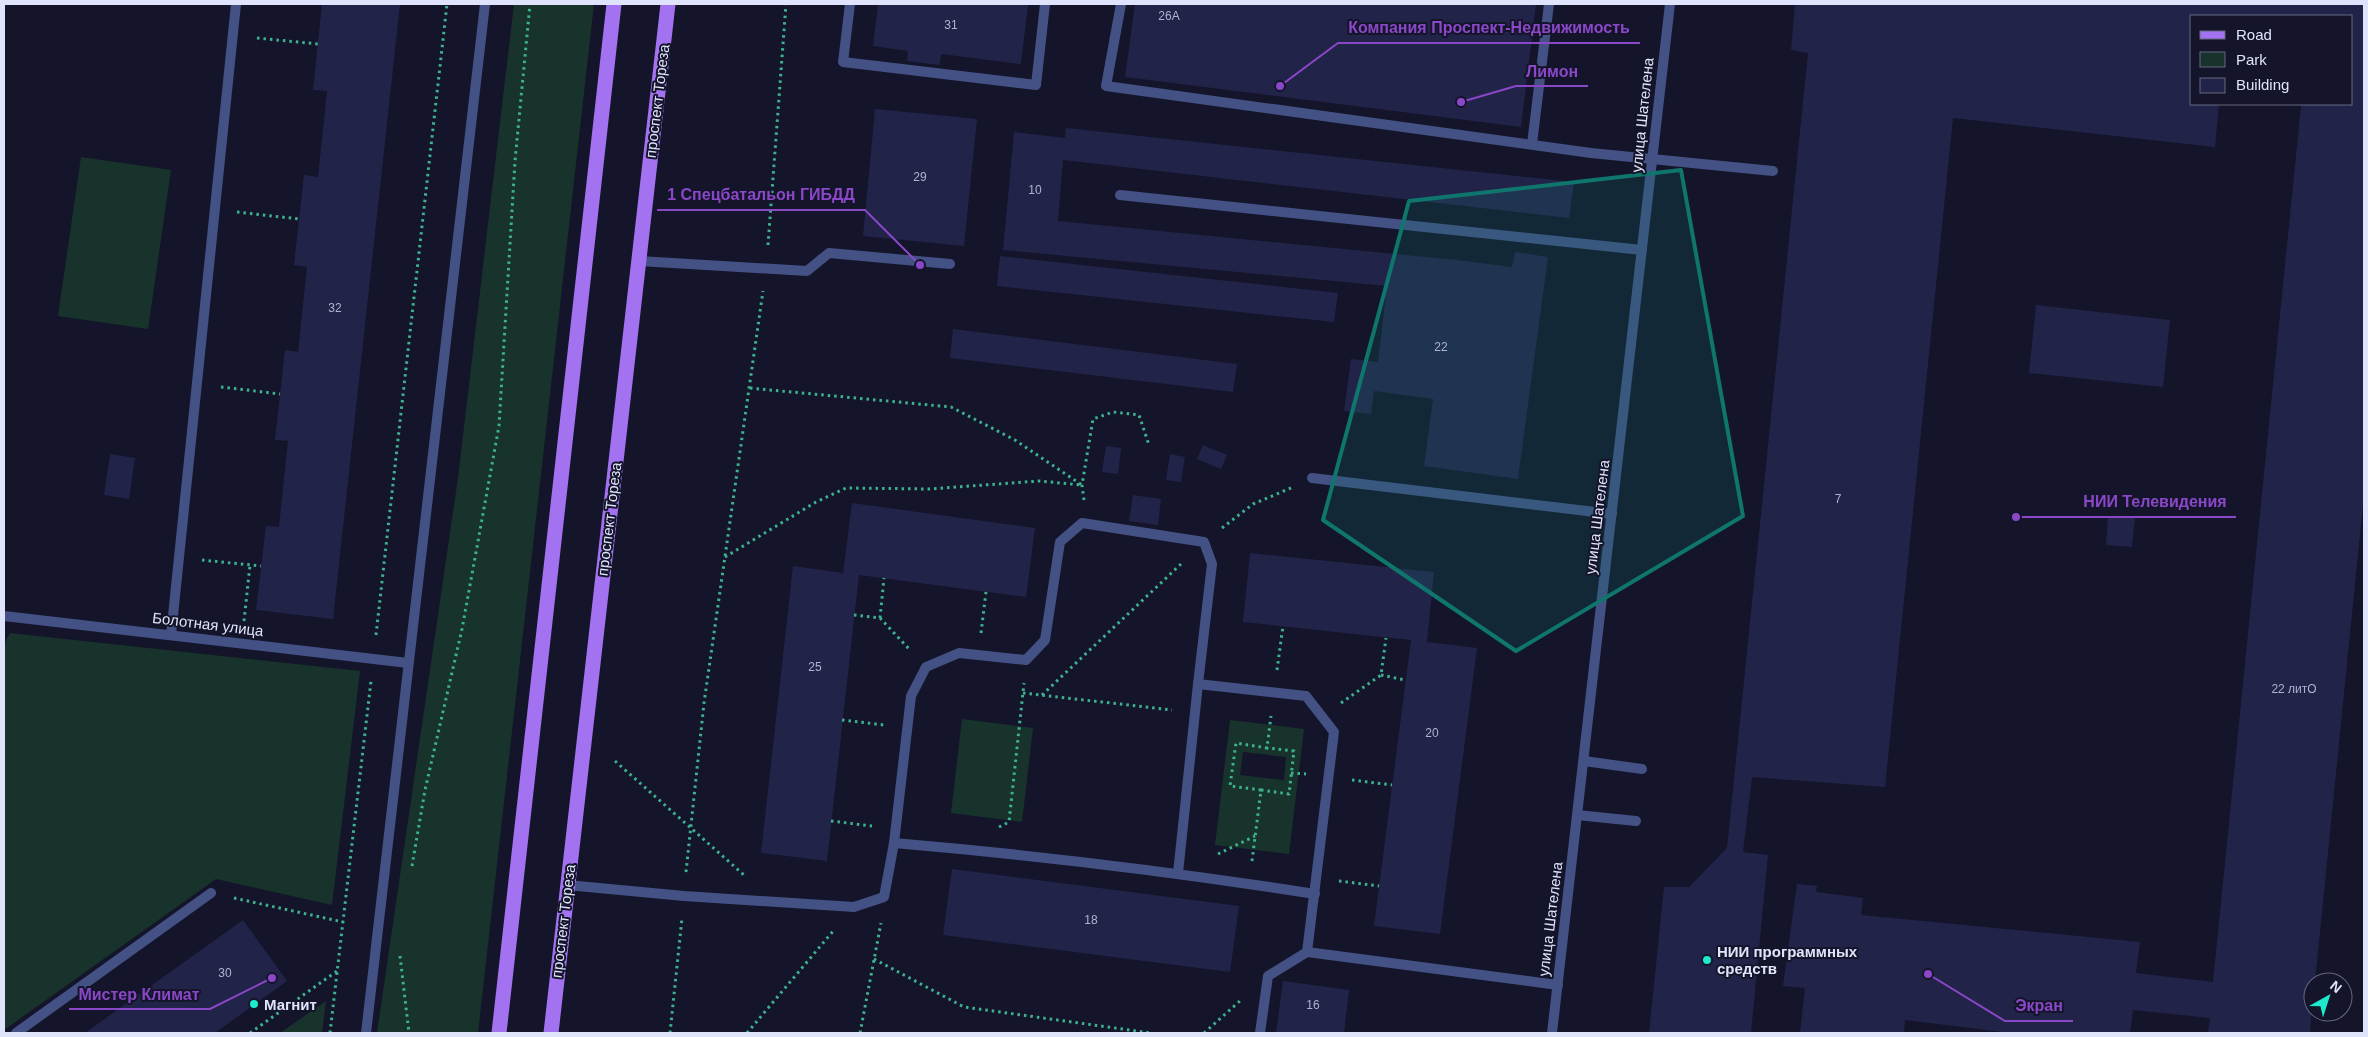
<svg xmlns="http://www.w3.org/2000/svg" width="2368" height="1037" font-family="Helvetica,sans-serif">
  <rect width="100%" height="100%" fill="#14152a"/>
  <g fill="#17332c" fill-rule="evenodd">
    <polygon points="514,4 594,4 478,1033 377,1033 458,478"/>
    <polygon points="81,157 171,170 148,329 58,316"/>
    <polygon points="10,633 360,671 332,905 216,879 4,1030 4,644"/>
    <polygon points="962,719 1033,728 1022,822 951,813"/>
    <path d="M1230 720 1304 729 1289 854 1215 845ZM1243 752 1286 757 1284 780 1240 775Z"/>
    <polygon points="326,1001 322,1033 280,1033"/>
  </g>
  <g fill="#222349">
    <polygon points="322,4 400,4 333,619 256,610 266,526 279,527 288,441 275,440 285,350 298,352 307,267 294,265 304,175 318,177 327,91 313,90"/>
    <polygon points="878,4 1028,4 1021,64 941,54 940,65 907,61 908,51 873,46"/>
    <polygon points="1135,4 1536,4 1521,127 1125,77"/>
    <polygon points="1795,4 2364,4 2364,494 2315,982 2313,982 2310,1033 2208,1033 2210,1018 2133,1010 2130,1033 2011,1033 1905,1020 1904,1033 1800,1033 1805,988 1783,986 1797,884 1817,886 1816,892 1863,898 1861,915 2140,942 2136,973 2213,982 2301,106 2294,104 2352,104 2352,16 2192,16 2192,104 2219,104 2215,147 1953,118 1885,787 1752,777 1743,852 1768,855 1751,1033 1649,1033 1664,887 1689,887 1727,848 1808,53 1791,50"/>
    <polygon points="875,109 977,119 964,246 863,236"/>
    <polygon points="1066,128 1574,182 1569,218 1063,160 1058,221 1457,260 1512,267 1515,252 1548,257 1518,479 1424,466 1433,399 1374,391 1371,414 1344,411 1351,359 1378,362 1387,286 1003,250 1014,132 1065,138"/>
    <polygon points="1000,256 1338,293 1334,322 997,286"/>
    <polygon points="2036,305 2170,320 2163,387 2029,373"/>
    <polygon points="953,329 1237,364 1233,392 950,358"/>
    <polygon points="1203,445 1227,455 1221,469 1197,459"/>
    <polygon points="1106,446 1121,448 1118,474 1102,472"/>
    <polygon points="110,454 135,458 129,499 104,495"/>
    <polygon points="1170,454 1185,457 1181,482 1166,480"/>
    <polygon points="1133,495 1161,499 1158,525 1129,521"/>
    <polygon points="852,503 1035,528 1026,597 859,575 827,861 761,853 793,566 843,573"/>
    <polygon points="2108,517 2135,518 2132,547 2106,545"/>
    <polygon points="1250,553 1434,572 1427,642 1477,648 1440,934 1374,926 1411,640 1243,622"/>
    <polygon points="952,869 1239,906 1230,972 943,935"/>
    <polygon points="243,920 287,981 215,1033 85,1033"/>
    <polygon points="1283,981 1349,990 1344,1033 1276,1033"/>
  </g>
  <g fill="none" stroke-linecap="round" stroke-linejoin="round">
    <g stroke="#3eb28f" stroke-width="3" stroke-dasharray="2.5 4" stroke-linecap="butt">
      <polyline points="257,38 318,44"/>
      <polyline points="237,212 299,219"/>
      <polyline points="768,245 786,4"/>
      <polyline points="221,387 280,394"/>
      <polyline points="1084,500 1082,485 1093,419 1113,412 1139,415 1149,445"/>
      <polyline points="1222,528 1253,504 1291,488"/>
      <polyline points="725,557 816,502 846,488 929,489 1039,481 1082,485 1015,440 951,407 749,388"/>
      <polyline points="202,560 261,566"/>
      <polyline points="854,615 880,618 910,650"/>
      <polyline points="880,618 884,578"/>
      <polyline points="244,621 250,565"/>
      <polyline points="981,633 986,592"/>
      <polyline points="376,635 447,4"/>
      <polyline points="1277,670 1283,626"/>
      <polyline points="1381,675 1405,680"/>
      <polyline points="1023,693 1172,710"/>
      <polyline points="1042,695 1181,564"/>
      <polyline points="1341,703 1381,675 1386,638"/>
      <polyline points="842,720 884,725"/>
      <polyline points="615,761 744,875"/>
      <polyline points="1291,773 1306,774"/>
      <polyline points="1352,780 1392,785"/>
      <polyline points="1261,790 1289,794 1294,751 1267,748"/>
      <polyline points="831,821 872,826"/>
      <polyline points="999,827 1009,822 1024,683"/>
      <polyline points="1218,854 1255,836"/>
      <polyline points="1252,861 1261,790 1230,786 1236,743 1267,748 1271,716"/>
      <polyline points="412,866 425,790 462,629 499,426 515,161 530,4"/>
      <polyline points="686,872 704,703 763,291"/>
      <polyline points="1339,881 1379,886"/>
      <polyline points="234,898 343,922"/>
      <polyline points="400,956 409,1033"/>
      <polyline points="874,959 964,1007 1151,1033"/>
      <polyline points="250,1033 337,971"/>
      <polyline points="330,1033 371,681"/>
      <polyline points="670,1033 682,918"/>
      <polyline points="747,1033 834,930"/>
      <polyline points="860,1033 881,923"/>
      <polyline points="1204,1033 1241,1000"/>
    </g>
    <g stroke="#445184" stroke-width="10">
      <polyline points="850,4 843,62 1036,85 1045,4"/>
      <polyline points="1121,4 1106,86 1591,153 1773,171"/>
      <polyline points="1532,144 1549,4"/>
      <polyline points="1120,195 1642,250"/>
      <polyline points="639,261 807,271 829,253 950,264"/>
      <polyline points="1312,478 1612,514"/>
      <polyline points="171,635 236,4"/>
      <polyline points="1584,761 1642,769"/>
      <polyline points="1577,815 1636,821"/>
      <path d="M894 843C1035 855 1175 872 1315 894"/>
      <polyline points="1178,873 1198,684"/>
      <polyline points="567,885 684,896 854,907 884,897 894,843 911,696 926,667 959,653 1026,660 1045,640 1060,542 1082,523 1204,542 1212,564 1198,684 1306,696 1334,732 1307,952"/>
      <polyline points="16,1033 211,893"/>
      <polyline points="1260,1033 1268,976 1307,952 1558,985"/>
    </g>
    <g stroke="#445184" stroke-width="10">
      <polyline points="4,616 408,663"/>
      <polyline points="366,1033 485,4"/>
      <polyline points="1552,1033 1670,4"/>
    </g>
    <g stroke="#a372f1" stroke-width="15">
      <polyline points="499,1033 614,4"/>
      <polyline points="551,1033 668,4"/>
    </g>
  </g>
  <path fill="#0f766e" fill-opacity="0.2" stroke="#0f766e" stroke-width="4" stroke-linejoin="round" d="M1681 170 1743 516 1516 651 1323 520 1409 201Z"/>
  <g fill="#1fe9cd" stroke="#14152a" stroke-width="2">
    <circle cx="1707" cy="960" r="5"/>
    <circle cx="254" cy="1004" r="5"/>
  </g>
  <g text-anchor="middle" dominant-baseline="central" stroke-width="4" stroke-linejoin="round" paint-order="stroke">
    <g font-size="12" fill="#b0b3cf">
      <text x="1169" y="16">26А</text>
      <text x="951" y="25">31</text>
      <text x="920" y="177">29</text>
      <text x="1035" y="190">10</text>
      <text x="335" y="308">32</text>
      <text x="1441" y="347">22</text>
      <text x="1838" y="499">7</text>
      <text x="815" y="667">25</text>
      <text x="2294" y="689">22 литО</text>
      <text x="1432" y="733">20</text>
      <text x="1091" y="920">18</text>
      <text x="225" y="973">30</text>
      <text x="1313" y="1005">16</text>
    </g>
    <g font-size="15" fill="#e0e3fc" stroke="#14152a">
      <text transform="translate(657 101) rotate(-83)">проспект Тореза</text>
      <text transform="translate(1642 115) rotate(-84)">улица Шателена</text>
      <text transform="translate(1597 517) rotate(-83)">улица Шателена</text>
      <text transform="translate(609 519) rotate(-83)">проспект Тореза</text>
      <text transform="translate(208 624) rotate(7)">Болотная улица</text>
      <text transform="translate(1550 919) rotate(-83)">улица Шателена</text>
      <text transform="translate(563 921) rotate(-83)">проспект Тореза</text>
    </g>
    <g font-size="15" font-weight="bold" fill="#e0e3fc" stroke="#14152a" text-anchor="start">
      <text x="1717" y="951">НИИ программных<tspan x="1717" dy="17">средств</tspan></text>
      <text x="264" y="1004">Магнит</text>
    </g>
  </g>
  <path fill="none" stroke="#8a47c8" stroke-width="2" d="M1280 86L1338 43H1640M1461 102L1516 86H1588M920 265L865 210H657M2016 517L2073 517H2236M272 978L210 1009H69M1928 974L2005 1021H2073"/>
  <g fill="#8a47c8" stroke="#14152a" stroke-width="2">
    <circle cx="1280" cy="86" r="5"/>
    <circle cx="1461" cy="102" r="5"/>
    <circle cx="920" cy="265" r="5"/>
    <circle cx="2016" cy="517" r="5"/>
    <circle cx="272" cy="978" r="5"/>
    <circle cx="1928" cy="974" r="5"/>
  </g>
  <g font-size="16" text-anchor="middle" font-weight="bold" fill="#8a47c8" stroke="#14152a" stroke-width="4" stroke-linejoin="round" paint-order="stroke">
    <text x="1489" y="33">Компания Проспект-Недвижимость</text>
    <text x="1552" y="77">Лимон</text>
    <text x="761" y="200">1 Спецбатальон ГИБДД</text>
    <text x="2155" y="507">НИИ Телевидения</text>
    <text x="139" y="1000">Мистер Климат</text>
    <text x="2039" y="1011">Экран</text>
  </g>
  <rect width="2368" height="1037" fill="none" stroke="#e0e3fc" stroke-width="10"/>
  <rect x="2190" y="15" width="162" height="90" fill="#14152a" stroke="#66677e"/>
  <rect x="2200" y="31" width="25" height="8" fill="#a372f1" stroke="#66677e"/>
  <text x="2236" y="40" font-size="15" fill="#e0e3fc">Road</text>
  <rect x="2200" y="52" width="25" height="15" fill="#17332c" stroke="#66677e"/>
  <text x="2236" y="65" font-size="15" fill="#e0e3fc">Park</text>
  <rect x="2200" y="78" width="25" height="15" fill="#222349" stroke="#66677e"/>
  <text x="2236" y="90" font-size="15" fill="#e0e3fc">Building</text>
  <g transform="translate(2328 997) rotate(39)"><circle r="24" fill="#14152a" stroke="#66677e"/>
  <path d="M0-4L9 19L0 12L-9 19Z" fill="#1fe9cd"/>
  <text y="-8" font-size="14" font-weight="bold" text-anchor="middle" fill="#e0e3fc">N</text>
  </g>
</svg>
